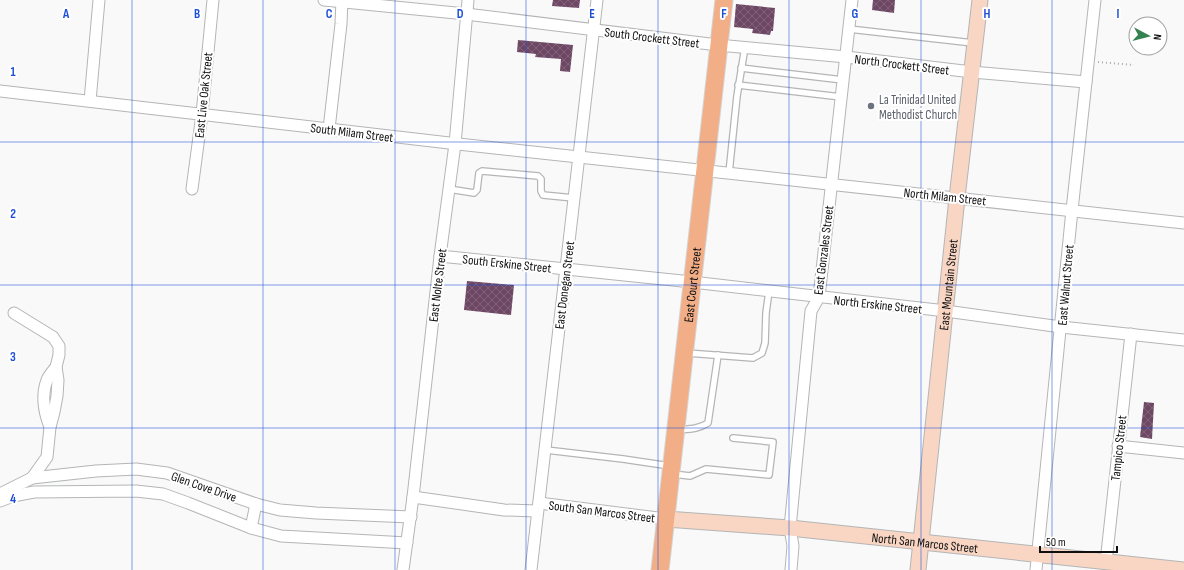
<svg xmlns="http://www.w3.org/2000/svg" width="1184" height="570" font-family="'Sofia Sans Condensed',sans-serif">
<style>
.building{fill:url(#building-cross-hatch)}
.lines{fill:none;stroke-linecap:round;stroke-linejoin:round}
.lane-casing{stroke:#b4b5b6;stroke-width:8}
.street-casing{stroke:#b4b5b6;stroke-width:13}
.secondary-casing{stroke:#b4b5b6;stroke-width:17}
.primary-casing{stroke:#d4d4d4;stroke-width:19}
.path{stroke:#ababac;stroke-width:2;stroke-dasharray:1 3;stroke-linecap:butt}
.lane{stroke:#fff;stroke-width:5.5}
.street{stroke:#fff;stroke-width:11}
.secondary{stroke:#f8d6c3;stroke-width:15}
.primary{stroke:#f2ae87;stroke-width:17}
.grid{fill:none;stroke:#1d4ed8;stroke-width:1;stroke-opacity:0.55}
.worship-dot{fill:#6b7280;stroke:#fff;stroke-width:1.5}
.labels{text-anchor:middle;stroke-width:4;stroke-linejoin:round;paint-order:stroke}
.street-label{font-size:13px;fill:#0f0f10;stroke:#fff}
.worship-label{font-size:13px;fill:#5b616d;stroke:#fff;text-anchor:start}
.grid-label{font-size:13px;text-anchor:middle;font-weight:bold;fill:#1d4ed8;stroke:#fff;stroke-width:4;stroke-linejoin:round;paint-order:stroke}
</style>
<defs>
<pattern id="building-cross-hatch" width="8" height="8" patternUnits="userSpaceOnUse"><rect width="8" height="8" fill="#6d4764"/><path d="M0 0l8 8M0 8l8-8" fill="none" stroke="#806379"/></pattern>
</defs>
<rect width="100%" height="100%" fill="#f9f9fa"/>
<!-- building -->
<g class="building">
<path d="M 553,0 L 580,0 L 579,8 L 552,6 Z"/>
<path d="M 873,0 L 895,0 L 894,13 L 872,10 Z"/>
<path d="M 736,4 L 775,8 L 773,31 L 771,31 L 770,35 L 752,33 L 753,29 L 734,27 Z"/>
<path d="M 518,40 L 573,45 L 570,72 L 560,71 L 561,59 L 535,57 L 536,54 L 517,52 Z"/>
<path d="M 467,281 L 514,285 L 511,315 L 464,310 Z"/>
<path d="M 1144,402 L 1154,403 L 1152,439 L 1140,437 Z"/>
</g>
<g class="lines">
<defs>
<g id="lane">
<path d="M 849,29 L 973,43"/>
<path d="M 741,68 L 843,80"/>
<path d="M 738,85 L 841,97"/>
<path d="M 729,173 L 737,96 L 745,47"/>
<path d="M 449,189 L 474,193 L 477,190 L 479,173 L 482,171 L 538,176 L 541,179 L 541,191 L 543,195 L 574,198"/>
<path d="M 687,353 L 753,358 L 762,353 L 765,343 L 766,313 L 769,291"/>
<path d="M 678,430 C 689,429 699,429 708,423 L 718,355"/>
<path d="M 546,450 L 623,459 L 670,466"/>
<path d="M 673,474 L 690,476 L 706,469 L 769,475 L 773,442 L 733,438"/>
</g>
<g id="street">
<path d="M 324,0 L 466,14 L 718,45 L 846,57 L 972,72 L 1086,82"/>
<path d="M 0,91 C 153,108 305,127 458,144 C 700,171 942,195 1184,223"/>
<path d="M 90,101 L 99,0"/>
<path d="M 329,129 L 341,24 L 342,0"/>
<path d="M 192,189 L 202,114 L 213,0"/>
<path d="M 440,256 L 692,282 L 946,311 L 1061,327 L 1184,340"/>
<path d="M 14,313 L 53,337 L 59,346 L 59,355 L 56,367 L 58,380 L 57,396 L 54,412 L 50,427 L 47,457 L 32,478"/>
<path d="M 50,427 C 44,412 41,396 47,380 C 49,375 53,371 56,367"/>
<path d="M 1118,446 L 1184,453"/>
<path d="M 0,494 L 32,478 L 96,471 L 136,469 L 167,473 L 256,504 L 280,510 L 316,513 L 411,517"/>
<path d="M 413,497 L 504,510 L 537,511"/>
<path d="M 0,501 L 13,496 L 34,492 L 136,491 L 163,494 L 188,503 L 251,528 L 281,536 L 407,543"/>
<path d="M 539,503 L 666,519"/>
<path d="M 251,528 L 256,504"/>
<path d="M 1106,562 L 1131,334"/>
<path d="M 403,570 L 413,497 L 440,256 L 455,144 L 468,0"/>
<path d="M 531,570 L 597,0"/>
<path d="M 791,570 L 793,546 L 790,528 L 811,311 L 819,297 L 852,0"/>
<path d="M 1036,570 L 1072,210 L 1095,0"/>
</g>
<g id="secondary">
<path id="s1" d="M 666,519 L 790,528 L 1184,570"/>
<path id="s2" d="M 918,570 L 957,198 L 980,0"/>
</g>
<g id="primary">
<path id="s3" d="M 660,570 L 724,0"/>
</g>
</defs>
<!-- lane casing -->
<use href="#lane" class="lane-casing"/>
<!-- street casing -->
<use href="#street" class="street-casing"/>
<!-- secondary casing -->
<use href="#secondary" class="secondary-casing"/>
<!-- primary casing -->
<use href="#primary" class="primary-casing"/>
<!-- path -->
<path class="path" d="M 1098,62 L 1134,65"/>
<!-- lane -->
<use href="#lane" class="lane"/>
<!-- street -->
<use href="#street" class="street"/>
<!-- secondary -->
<use href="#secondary" class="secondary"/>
<!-- primary -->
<use href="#primary" class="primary"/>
</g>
<!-- grid -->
<path class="grid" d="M 132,0 L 132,570M 263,0 L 263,570M 395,0 L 395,570M 526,0 L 526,570M 658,0 L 658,570M 789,0 L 789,570M 921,0 L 921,570M 1052,0 L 1052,570M 0,142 L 1184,142M 0,285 L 1184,285M 0,428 L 1184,428"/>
<!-- markers -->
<circle class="worship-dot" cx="871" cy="106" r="4"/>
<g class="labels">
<!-- street labels -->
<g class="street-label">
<text transform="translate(652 37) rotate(7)" y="5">South Crockett Street</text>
<text transform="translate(902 64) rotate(7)" y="5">North Crockett Street</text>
<text transform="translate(203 95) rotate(-84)" y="5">East Live Oak Street</text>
<text transform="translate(352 132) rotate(7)" y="5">South Milam Street</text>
<text transform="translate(945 196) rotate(6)" y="5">North Milam Street</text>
<text transform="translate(823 250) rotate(-83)" y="5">East Gonzales Street</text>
<text transform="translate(507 263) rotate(6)" y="5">South Erskine Street</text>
<text transform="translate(437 285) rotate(-83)" y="5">East Nolte Street</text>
<text transform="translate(564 285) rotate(-83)" y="5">East Donegan Street</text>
<text dy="5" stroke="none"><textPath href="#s3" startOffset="287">East Court Street</textPath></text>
<text dy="5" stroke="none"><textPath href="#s2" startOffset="287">East Mountain Street</textPath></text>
<text transform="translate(1065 285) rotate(-85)" y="5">East Walnut Street</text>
<text transform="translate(878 304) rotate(6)" y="5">North Erskine Street</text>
<text transform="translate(1118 448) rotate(-84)" y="5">Tampico Street</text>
<text transform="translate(204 486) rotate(19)" y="5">Glen Cove Drive</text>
<text transform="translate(602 511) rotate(7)" y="5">South San Marcos Street</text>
<text dy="5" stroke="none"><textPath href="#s1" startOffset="260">North San Marcos Street</textPath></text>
</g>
<!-- worship labels -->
<g class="worship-label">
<text x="879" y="104">La Trinidad United<tspan x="879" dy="15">Methodist Church</tspan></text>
</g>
</g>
<g class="grid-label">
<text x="66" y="18">A</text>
<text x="197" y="18">B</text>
<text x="329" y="18">C</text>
<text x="460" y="18">D</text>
<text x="592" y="18">E</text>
<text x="724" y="18">F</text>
<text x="855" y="18">G</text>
<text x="987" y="18">H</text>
<text x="1118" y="18">I</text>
<text x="13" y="76">1</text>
<text x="13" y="218">2</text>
<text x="13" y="361">3</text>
<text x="13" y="503">4</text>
</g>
<!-- north arrow -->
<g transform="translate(1148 36) rotate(97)"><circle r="19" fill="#ffffff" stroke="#9f9f9f"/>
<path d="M0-3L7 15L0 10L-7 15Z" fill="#358251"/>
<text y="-6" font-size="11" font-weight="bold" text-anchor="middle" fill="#0f0f10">N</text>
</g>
<!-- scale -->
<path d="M1040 546v6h77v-6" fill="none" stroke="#0f0f10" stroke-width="2"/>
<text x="1046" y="546" font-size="12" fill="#0f0f10" stroke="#ffffff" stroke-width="3" paint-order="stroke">50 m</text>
</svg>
